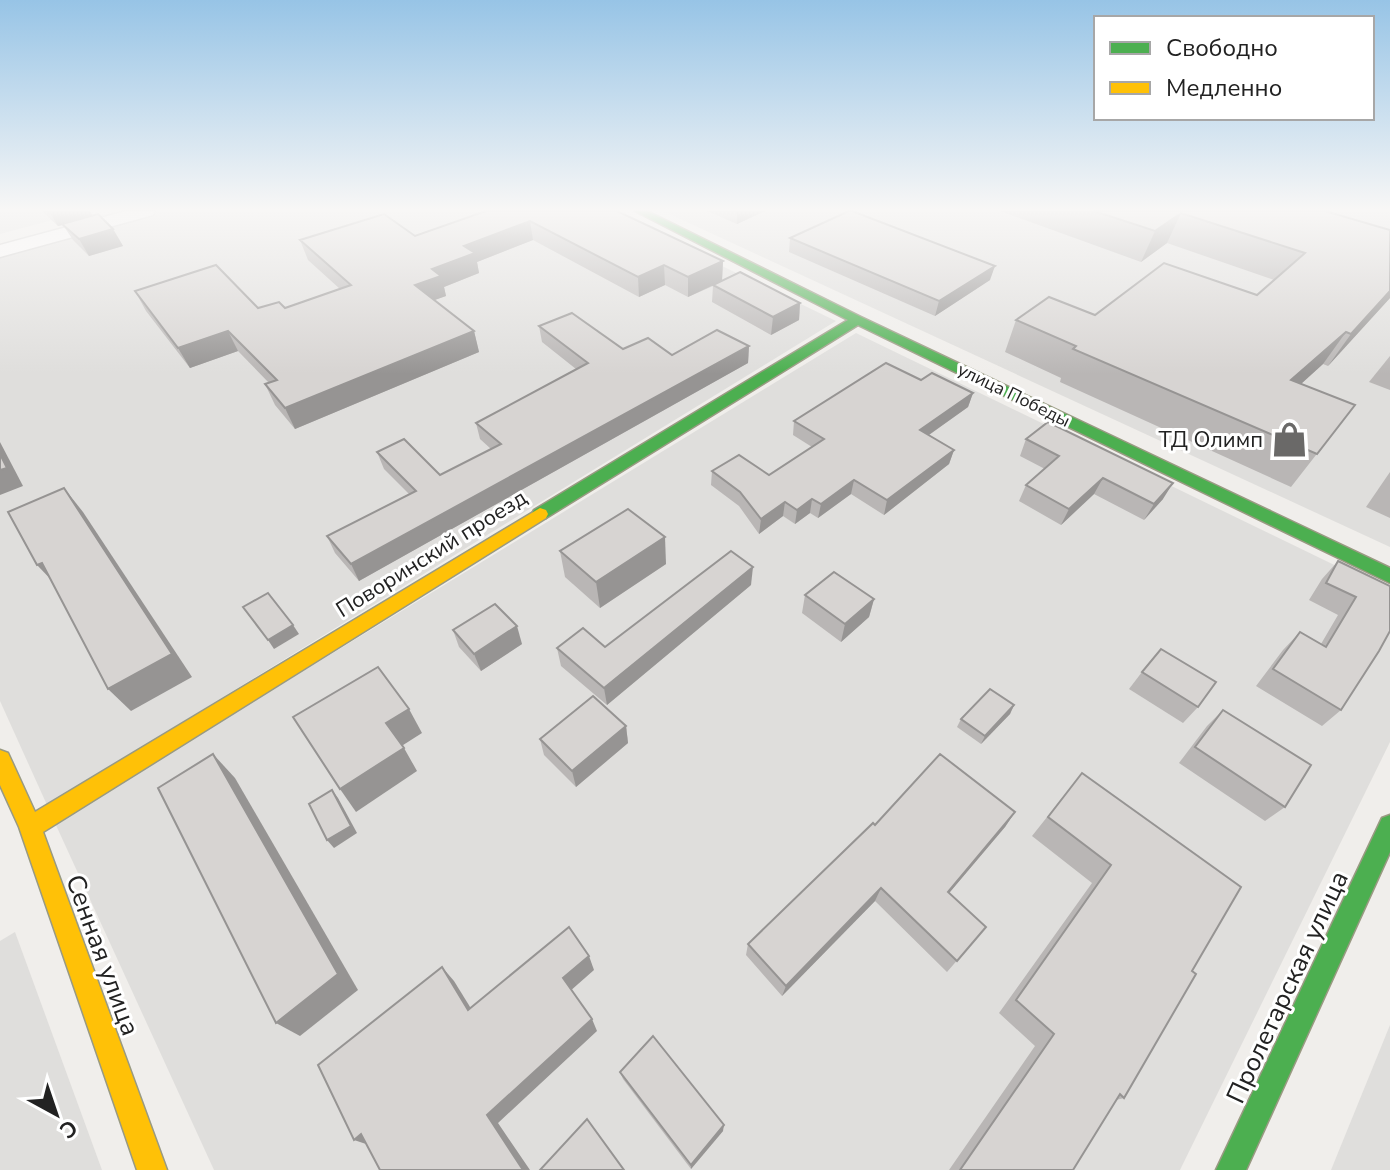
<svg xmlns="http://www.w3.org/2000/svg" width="1390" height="1170" font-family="'Nunito Sans',sans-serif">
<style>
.residential{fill:#dfdedc}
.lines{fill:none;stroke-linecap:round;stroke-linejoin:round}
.street-casing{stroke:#c9c8c7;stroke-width:3}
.fast-casing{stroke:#999a82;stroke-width:3}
.slow-casing{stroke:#999a82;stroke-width:3}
.street{fill:#fdfcfc;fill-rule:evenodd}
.fast{fill:#4caf50;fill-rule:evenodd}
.slow{fill:#ffc107;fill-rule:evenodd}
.wall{fill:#b9b6b5}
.shaded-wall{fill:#969493}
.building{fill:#d7d4d2;stroke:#969493;stroke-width:2}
.labels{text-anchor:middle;stroke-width:6;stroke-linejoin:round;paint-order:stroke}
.far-street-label{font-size:18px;fill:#222;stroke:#fff}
.poi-label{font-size:22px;fill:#222;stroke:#fff;text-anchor:end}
.street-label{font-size:22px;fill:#222;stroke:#fff}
.near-street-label{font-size:26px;fill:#222;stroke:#fff}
</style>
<rect width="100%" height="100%" fill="#f0eeeb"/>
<!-- residential -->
<g class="residential">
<path d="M 0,211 L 86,211 L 0,234 Z"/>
<path d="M 165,211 L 608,211 L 836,321 L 47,805 L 0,701 L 0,256 Z"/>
<path d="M 663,211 L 1390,211 L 1390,547 Z"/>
<path d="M 856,333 L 1390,592 L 1390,742 L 1180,1170 L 214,1170 L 55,823 Z"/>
<path d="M 15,932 L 102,1170 L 0,1170 L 0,941 Z"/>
<path d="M 1390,1025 L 1390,1170 L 1331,1170 Z"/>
</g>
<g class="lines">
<defs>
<path id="street" d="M 126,211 L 155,211 L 153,215 L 0,257 L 0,245 Z"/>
<g id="fast">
<path d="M 635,211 L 647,211 L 861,317 L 1390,568 L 1390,583 L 858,325 L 546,518 L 534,518 L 532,514 L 534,510 L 848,320 Z"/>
<path d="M 1390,815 L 1390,852 L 1246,1170 L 1216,1170 L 1382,818 Z"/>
</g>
<path id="slow" d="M 540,508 L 546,510 L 548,514 L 546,518 L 43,832 L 167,1170 L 137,1170 L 19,827 L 0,785 L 0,750 L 8,753 L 35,812 Z"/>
</defs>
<!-- street casing -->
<use href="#street" class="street-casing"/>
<!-- fast casing -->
<use href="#fast" class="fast-casing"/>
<!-- slow casing -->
<use href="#slow" class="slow-casing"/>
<!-- street -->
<use href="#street" class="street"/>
<!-- fast -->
<use href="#fast" class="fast"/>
<!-- slow -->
<use href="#slow" class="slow"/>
</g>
<!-- wall -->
<g class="wall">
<path d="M 42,211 L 90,211 L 93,216 L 113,229 L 123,246 L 89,256 L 73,240 L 63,225 L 58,226 Z"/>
<path d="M 480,211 L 617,211 L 723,261 L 722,280 L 800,303 L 799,320 L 771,335 L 712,302 L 713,286 L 688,297 L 665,285 L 639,297 L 533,240 L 477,262 L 479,273 L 444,287 L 446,296 L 434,300 L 474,331 L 479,352 L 295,429 L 275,405 L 265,384 L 269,383 L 238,351 L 190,368 L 146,311 L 135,291 L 258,308 L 285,308 L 340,289 L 308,260 L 300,240 L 415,236 L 482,212 Z"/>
<path d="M 707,211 L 765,211 L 737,224 Z"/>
<path d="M 1000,211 L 1288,211 L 1390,298 L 1328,366 L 1323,364 L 1301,384 L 1355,405 L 1291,487 L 1060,382 L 1061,378 L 1005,352 L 1016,320 L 1095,315 L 1257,295 L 1274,280 L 1167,243 L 1141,262 Z"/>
<path d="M 790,238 L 990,280 L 935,316 L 789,252 Z"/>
<path d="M 539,326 L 623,349 L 672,355 L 749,346 L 748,363 L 359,581 L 335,553 L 327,536 L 409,494 L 384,469 L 377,452 L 440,475 L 491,449 L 480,439 L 476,423 L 576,369 L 542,342 Z"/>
<path d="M 1390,356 L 1390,390 L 1369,382 Z"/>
<path d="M 921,380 L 973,393 L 968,407 L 929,435 L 954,450 L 949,464 L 884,515 L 851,494 L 818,518 L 810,513 L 795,524 L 783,516 L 759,534 L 739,506 L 711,485 L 712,471 L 769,475 L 812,447 L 793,435 L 794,421 Z"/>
<path d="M 1026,439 L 1163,499 L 1144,520 L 1094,494 L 1061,525 L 1019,501 L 1026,485 L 1045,469 L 1020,456 Z"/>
<path d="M 1390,472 L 1390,518 L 1366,507 Z"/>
<path d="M 560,551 L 666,564 L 600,608 L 565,577 Z"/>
<path d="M 1338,561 L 1390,586 L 1341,710 L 1322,726 L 1256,686 L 1283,650 L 1300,632 L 1321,644 L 1338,615 L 1309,600 L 1322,579 Z"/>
<path d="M 751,585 L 607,705 L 561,666 L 557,648 L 605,647 Z"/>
<path d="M 805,595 L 874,599 L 869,617 L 841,642 L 802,613 Z"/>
<path d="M 453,630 L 522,644 L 481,671 L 459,647 Z"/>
<path d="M 1142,672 L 1198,707 L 1183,723 L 1129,689 Z"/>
<path d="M 1014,705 L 1010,714 L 981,744 L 957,727 L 961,719 Z"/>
<path d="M 1223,710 L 1285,807 L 1265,821 L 1179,763 L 1207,726 Z"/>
<path d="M 626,726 L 628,743 L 576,787 L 544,755 L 540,739 Z"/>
<path d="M 1082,773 L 1192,971 L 1124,1098 L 1116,1100 L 1073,1170 L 949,1170 L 1035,1046 L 999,1013 L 1092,883 L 1032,836 Z"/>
<path d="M 1015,812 L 1005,827 L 949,893 L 986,927 L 947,972 L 875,901 L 782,996 L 746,955 L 748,944 L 875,825 Z"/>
<path d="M 620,1072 L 723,1131 L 691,1169 L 623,1079 Z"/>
</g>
<!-- shaded-wall -->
<g class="shaded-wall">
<path d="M 49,211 L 90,211 L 93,217 L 58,226 Z"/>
<path d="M 737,211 L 765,211 L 737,224 Z"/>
<path d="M 1181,213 L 1167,243 L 1141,262 L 1155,231 Z"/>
<path d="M 530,221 L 533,240 L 477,262 L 479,273 L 444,287 L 446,296 L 421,305 L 415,285 L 432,269 L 464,246 Z"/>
<path d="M 113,229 L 123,246 L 89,256 L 79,239 Z"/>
<path d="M 723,261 L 722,281 L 688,297 L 688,277 Z"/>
<path d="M 664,265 L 665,285 L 639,297 L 638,277 Z"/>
<path d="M 995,266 L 990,280 L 935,316 L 939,301 Z"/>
<path d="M 1390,291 L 1390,298 L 1328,366 L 1351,334 Z"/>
<path d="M 800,303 L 799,320 L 771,335 L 773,317 Z"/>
<path d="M 228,331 L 238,351 L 190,368 L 178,348 Z"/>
<path d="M 474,331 L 479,352 L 295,429 L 285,408 Z"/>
<path d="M 1346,332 L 1323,364 L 1269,413 L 1291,380 Z"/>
<path d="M 749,346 L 748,363 L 359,581 L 351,564 Z"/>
<path d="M 973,393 L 968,407 L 916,444 L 920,430 Z"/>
<path d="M 0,442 L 23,486 L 0,495 Z"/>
<path d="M 954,450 L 949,464 L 884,515 L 887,500 Z"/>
<path d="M 1103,478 L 1094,494 L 1061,525 L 1069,509 Z"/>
<path d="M 854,480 L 851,494 L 818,518 L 821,504 Z"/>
<path d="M 1173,483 L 1163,499 L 1144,520 L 1154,504 Z"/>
<path d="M 64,488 L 83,512 L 192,677 L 131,711 L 108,689 Z"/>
<path d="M 812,499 L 810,513 L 795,524 L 797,510 Z"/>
<path d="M 785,502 L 783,516 L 759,534 L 761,519 Z"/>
<path d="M 665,537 L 666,564 L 600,608 L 596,582 Z"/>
<path d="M 42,563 L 60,589 L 37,565 Z"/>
<path d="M 753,567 L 751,585 L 607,705 L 604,688 Z"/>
<path d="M 874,599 L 869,617 L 841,642 L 845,624 Z"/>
<path d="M 293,625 L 299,634 L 274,649 L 268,640 Z"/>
<path d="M 517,626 L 522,644 L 481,671 L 474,654 Z"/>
<path d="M 1014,705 L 1010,714 L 981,744 L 985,736 Z"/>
<path d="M 409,709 L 422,733 L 400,747 L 386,723 Z"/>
<path d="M 626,726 L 628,743 L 576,787 L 572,771 Z"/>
<path d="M 404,748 L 417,771 L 356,812 L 340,789 Z"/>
<path d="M 213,754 L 235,778 L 358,990 L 300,1036 L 276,1023 Z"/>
<path d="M 332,790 L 338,798 L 357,833 L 334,848 L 327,840 Z"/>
<path d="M 1015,812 L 1005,827 L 939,905 L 948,892 Z"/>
<path d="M 881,888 L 875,901 L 782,996 L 786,986 Z"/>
<path d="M 589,956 L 594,970 L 569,992 L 563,978 Z"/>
<path d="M 442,967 L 454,981 L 480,1023 L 468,1010 Z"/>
<path d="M 592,1019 L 597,1031 L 498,1123 L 530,1170 L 523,1170 L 487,1115 Z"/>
<path d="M 724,1125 L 723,1131 L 691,1169 L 691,1165 Z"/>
<path d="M 361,1134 L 372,1146 L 354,1140 Z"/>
</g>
<!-- building -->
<g class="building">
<path d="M 486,211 L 617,211 L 723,261 L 688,277 L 664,265 L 638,277 L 530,221 L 464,246 L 475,253 L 432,269 L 441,276 L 415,285 L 474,331 L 285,408 L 265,384 L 277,380 L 228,331 L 178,348 L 135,291 L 216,265 L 258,308 L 279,302 L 285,308 L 351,285 L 300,240 L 384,214 L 415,236 Z"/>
<path d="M 849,211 L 852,211 L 995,266 L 939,301 L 790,238 Z"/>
<path d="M 1094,211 L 1325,211 L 1390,230 L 1390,291 L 1351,334 L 1346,332 L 1291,380 L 1355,405 L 1317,454 L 1073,349 L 1076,346 L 1016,320 L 1049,297 L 1095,315 L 1164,263 L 1257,295 L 1305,253 L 1181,213 L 1155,231 Z"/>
<path d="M 98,214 L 113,229 L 79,239 L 62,224 Z"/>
<path d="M 740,272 L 800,303 L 773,317 L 713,285 Z"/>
<path d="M 572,313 L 623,349 L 648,338 L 672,355 L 717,330 L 749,346 L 351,564 L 327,536 L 416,491 L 377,452 L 404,439 L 440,475 L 501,444 L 476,423 L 588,363 L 539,326 Z"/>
<path d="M 886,363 L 921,380 L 932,373 L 973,393 L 920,430 L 954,450 L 887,500 L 854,480 L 821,504 L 812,499 L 797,510 L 785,502 L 761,519 L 740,492 L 712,471 L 739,455 L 769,475 L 824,439 L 794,421 Z"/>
<path d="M 1048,422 L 1173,483 L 1154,504 L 1103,478 L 1069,509 L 1026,485 L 1059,456 L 1026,439 Z"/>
<path d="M 0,454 L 7,468 L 0,470 Z"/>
<path d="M 64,488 L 172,654 L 108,689 L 42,563 L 37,565 L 8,512 Z"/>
<path d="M 628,509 L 665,537 L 596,582 L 560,551 Z"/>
<path d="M 731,551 L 753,567 L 604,688 L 557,648 L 583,628 L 605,647 Z"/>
<path d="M 1338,561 L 1390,586 L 1390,631 L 1379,651 L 1341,710 L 1273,669 L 1300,632 L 1326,647 L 1356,597 L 1326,583 Z"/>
<path d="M 834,572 L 874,599 L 845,624 L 805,595 Z"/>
<path d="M 268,593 L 293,625 L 268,640 L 243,607 Z"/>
<path d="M 495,604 L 517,626 L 474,654 L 453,630 Z"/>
<path d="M 1161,649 L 1216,682 L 1198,707 L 1142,672 Z"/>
<path d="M 378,667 L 409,709 L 386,723 L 404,748 L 340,789 L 293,717 Z"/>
<path d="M 990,689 L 1014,705 L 985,736 L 961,719 Z"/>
<path d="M 593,696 L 626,726 L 572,771 L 540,739 Z"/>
<path d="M 1223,710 L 1311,765 L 1285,807 L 1195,747 Z"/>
<path d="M 213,754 L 338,974 L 276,1023 L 158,788 Z"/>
<path d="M 940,754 L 1015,812 L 948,892 L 986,927 L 957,961 L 881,888 L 786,986 L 748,944 L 873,823 L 875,825 Z"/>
<path d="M 1082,773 L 1241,887 L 1192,971 L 1196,974 L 1124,1098 L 1120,1094 L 1073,1170 L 960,1170 L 1054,1034 L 1016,1000 L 1111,865 L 1048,817 Z"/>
<path d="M 332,790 L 351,826 L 327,840 L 309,804 Z"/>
<path d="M 569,927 L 589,956 L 563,978 L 592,1019 L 487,1115 L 523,1170 L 380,1170 L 361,1134 L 354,1140 L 318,1065 L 442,967 L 468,1010 Z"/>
<path d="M 653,1036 L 724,1125 L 691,1165 L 620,1072 Z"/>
<path d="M 587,1119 L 624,1170 L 540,1170 Z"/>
</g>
<!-- sky -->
<linearGradient id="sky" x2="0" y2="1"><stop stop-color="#97c4e6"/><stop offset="0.56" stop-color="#f8f7f6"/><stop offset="1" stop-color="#f8f7f6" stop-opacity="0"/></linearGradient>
<rect width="1390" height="374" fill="url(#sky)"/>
<!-- icons -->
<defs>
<symbol id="shop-bare" viewBox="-9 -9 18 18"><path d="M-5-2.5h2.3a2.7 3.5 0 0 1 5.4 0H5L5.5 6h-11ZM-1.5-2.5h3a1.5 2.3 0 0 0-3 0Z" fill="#6a6968" stroke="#fff" stroke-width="2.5" paint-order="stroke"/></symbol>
</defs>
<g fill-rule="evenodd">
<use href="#shop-bare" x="1264" y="414" width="51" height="51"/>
</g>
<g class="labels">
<!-- far-street labels -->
<g class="far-street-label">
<text transform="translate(1014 395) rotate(26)" y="6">улица Победы</text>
</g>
<!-- poi labels -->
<g class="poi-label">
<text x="1263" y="447">ТД Олимп</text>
</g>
<!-- street labels -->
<g class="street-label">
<text transform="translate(431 553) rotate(-32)" y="8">Поворинский проезд</text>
</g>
<!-- near-street labels -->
<g class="near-street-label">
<text transform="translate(103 955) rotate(70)" y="9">Сенная улица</text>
<text transform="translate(1287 987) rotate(-65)" y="9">Пролетарская улица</text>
</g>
</g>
<!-- legend -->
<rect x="1094" y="16" width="280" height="104" fill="#ffffff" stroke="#a7a7a7" stroke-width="2"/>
<rect x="1110" y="42" width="40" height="12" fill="#4caf50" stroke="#a7a7a7" stroke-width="2"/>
<text x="1166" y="56" font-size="24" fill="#222222">Свободно</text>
<rect x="1110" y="82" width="40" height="12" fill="#ffc107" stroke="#a7a7a7" stroke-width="2"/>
<text x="1166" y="96" font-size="24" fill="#222222">Медленно</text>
<!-- north arrow -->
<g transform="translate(56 1114) rotate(140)" stroke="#ffffff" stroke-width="6" paint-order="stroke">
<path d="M0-6L14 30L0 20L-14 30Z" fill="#222222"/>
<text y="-12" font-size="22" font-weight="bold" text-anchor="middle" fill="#222222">С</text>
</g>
</svg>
